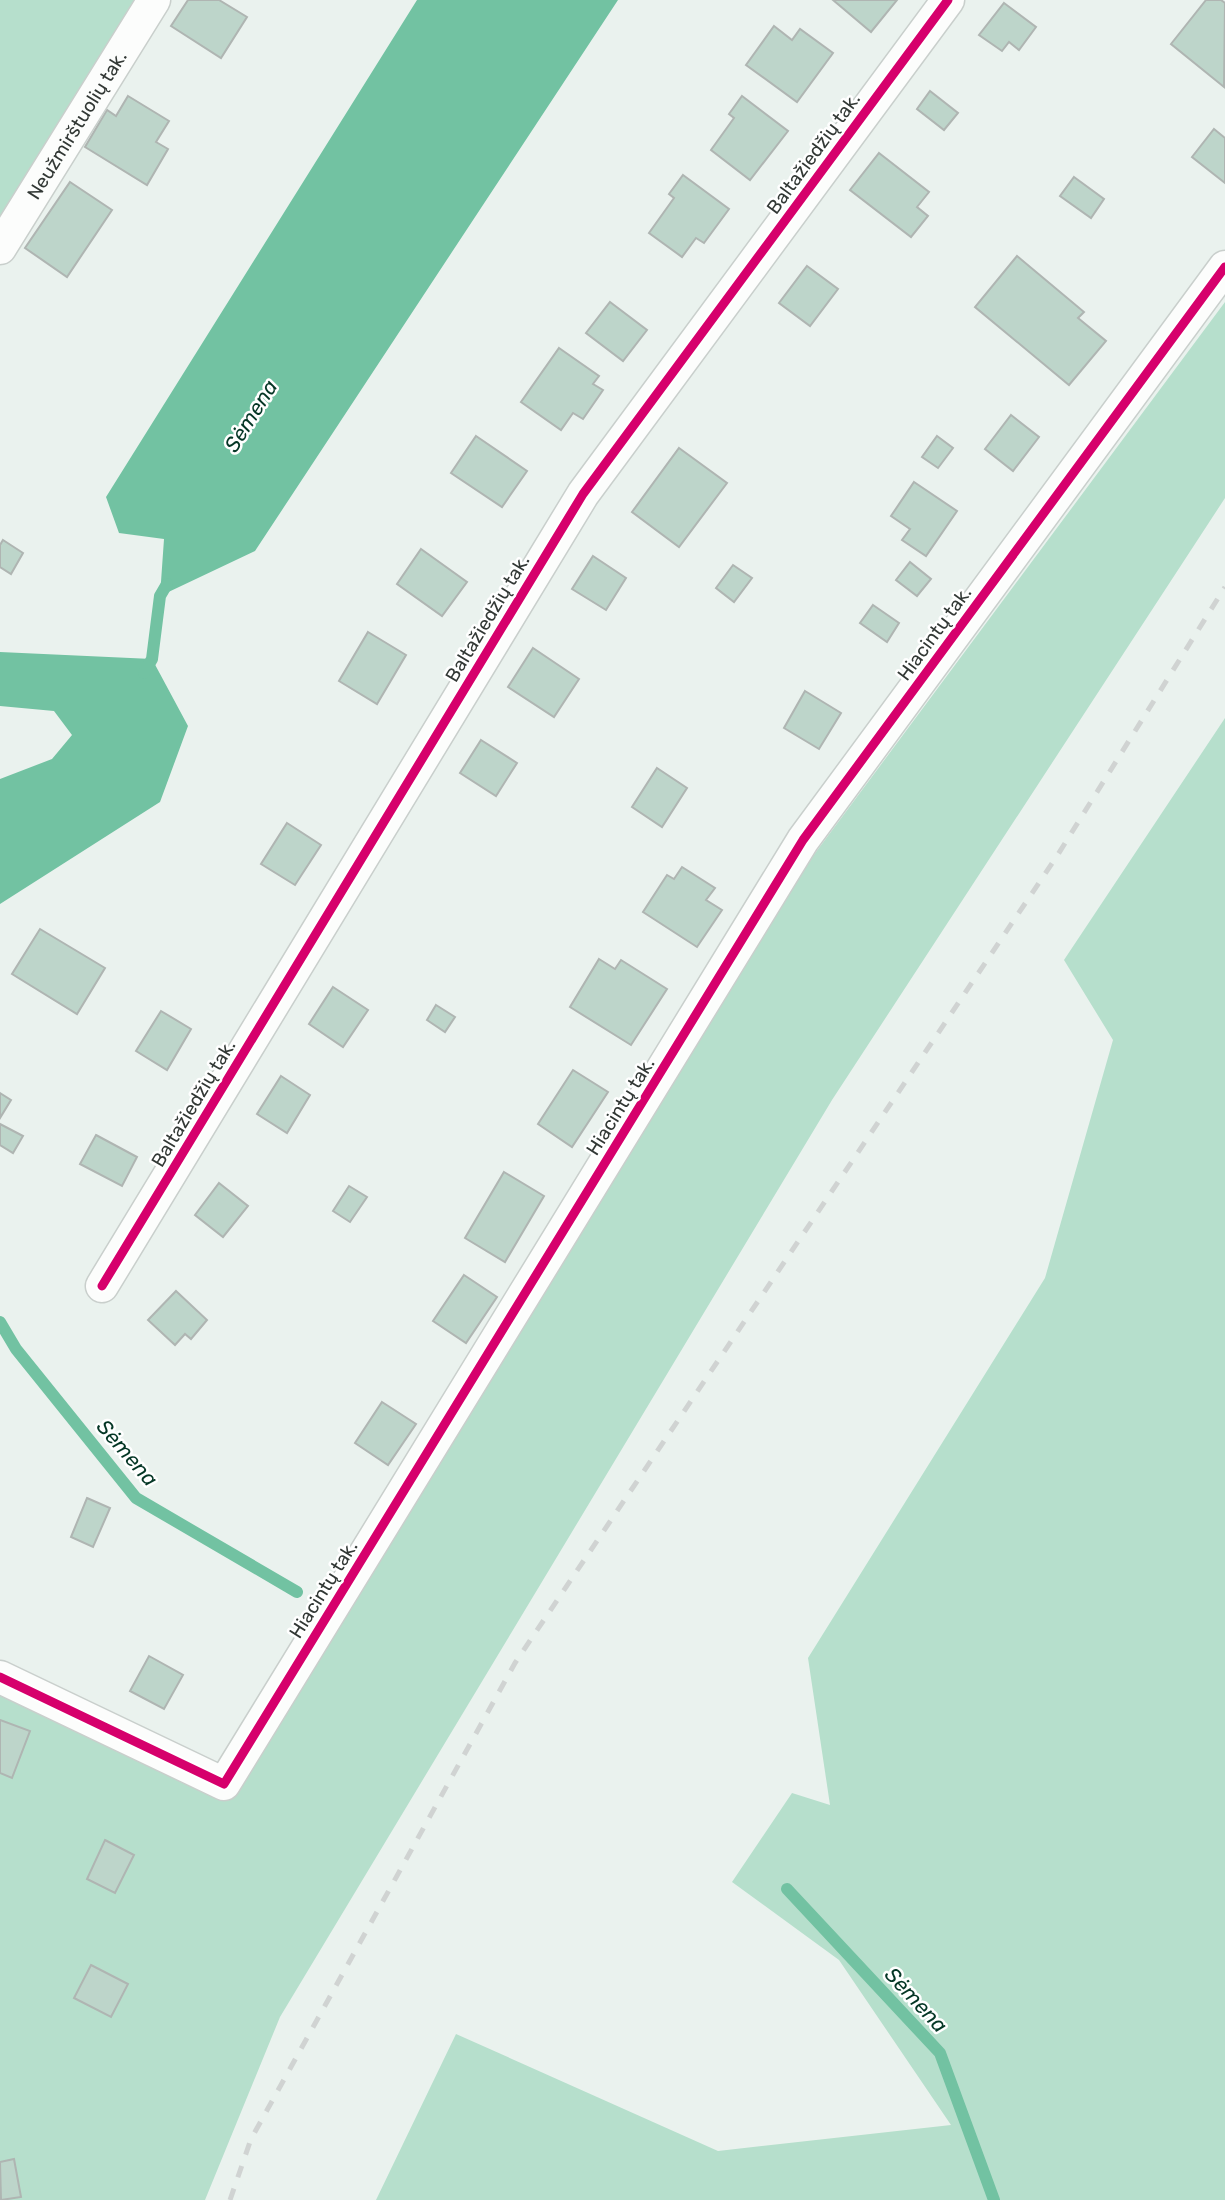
<svg xmlns="http://www.w3.org/2000/svg" width="1225" height="2200" font-family="Rubik,sans-serif">
<style>
.green{fill:#b6dfcc}
.water{fill:#72c2a2}
.lines{fill:none;stroke-linecap:round;stroke-linejoin:round}
.stream{stroke:#72c2a2;stroke-width:12}
.building{fill:#bdd5ca;stroke:#afb5b2;stroke-width:2}
.minor-casing{stroke:#c9cfcc;stroke-width:35}
.minor{stroke:#fcfdfc;stroke-width:32}
.rail{stroke:#d0d3d2;stroke-width:5;stroke-dasharray:12 12;stroke-linecap:butt}
.cycleway-casing{stroke:#fff;stroke-width:13}
.cycleway{stroke:#d6006c;stroke-width:9}
.labels{text-anchor:middle;stroke-width:5;stroke-linejoin:round;paint-order:stroke}
.street-label{font-size:19px;fill:#323835;stroke:#fff}
.water-label{font-size:21px;font-style:italic;fill:#043625;stroke:#fff}
</style>
<rect width="100%" height="100%" fill="#eaf2ee"/>
<!-- green -->
<g class="green">
<path d="M 0,0 L 142,0 L 0,217 Z"/>
<path d="M 1225,302 L 1225,498 L 832,1100 L 280,2017 L 205,2200 L 0,2200 L 0,1688 L 224,1801 L 813,856 Z"/>
<path d="M 1225,718 L 1225,2200 L 376,2200 L 456,2034 L 718,2151 L 951,2125 L 839,1960 L 732,1882 L 792,1793 L 830,1805 L 808,1658 L 1045,1278 L 1113,1040 L 1064,960 Z"/>
</g>
<!-- water -->
<g class="water">
<path d="M 417,0 L 618,0 L 255,551 L 160,596 L 164,539 L 119,533 L 106,497 Z"/>
<path d="M 0,652 L 152,659 L 188,726 L 160,802 L 0,904 L 0,779 L 52,759 L 72,735 L 54,711 L 0,706 Z"/>
</g>
<g class="lines">
<!-- stream -->
<g class="stream">
<path d="M 144,673 L 152,659 L 160,596 L 167,584"/>
<path d="M 0,1322 L 16,1349 L 136,1498 L 297,1592"/>
<path d="M 787,1889 L 940,2053 L 994,2200"/>
</g>
</g>
<!-- building -->
<g class="building">
<path d="M 188,0 L 219,0 L 247,17 L 221,58 L 171,26 Z"/>
<path d="M 833,0 L 897,0 L 871,32 Z"/>
<path d="M 1206,0 L 1221,0 L 1225,3 L 1224,87 L 1171,44 Z"/>
<path d="M 1004,3 L 1036,27 L 1019,50 L 1009,42 L 1002,51 L 979,35 Z"/>
<path d="M 774,26 L 792,40 L 800,29 L 833,53 L 797,102 L 746,65 Z"/>
<path d="M 930,91 L 958,113 L 944,130 L 917,109 Z"/>
<path d="M 128,96 L 169,121 L 156,142 L 168,149 L 147,185 L 85,147 L 107,110 L 116,116 Z"/>
<path d="M 742,96 L 788,131 L 750,180 L 711,150 L 734,118 L 729,114 Z"/>
<path d="M 1214,129 L 1225,138 L 1225,183 L 1192,157 Z"/>
<path d="M 879,153 L 929,192 L 917,207 L 928,216 L 911,237 L 850,190 Z"/>
<path d="M 683,175 L 729,209 L 704,243 L 696,238 L 682,257 L 649,233 L 674,198 L 669,194 Z"/>
<path d="M 1074,177 L 1104,199 L 1091,218 L 1060,196 Z"/>
<path d="M 70,182 L 112,210 L 67,277 L 25,248 Z"/>
<path d="M 1017,256 L 1084,312 L 1078,318 L 1106,341 L 1069,385 L 975,307 Z"/>
<path d="M 807,266 L 838,289 L 810,326 L 779,303 Z"/>
<path d="M 610,302 L 647,330 L 623,361 L 586,333 Z"/>
<path d="M 559,348 L 599,376 L 593,384 L 603,390 L 583,419 L 573,413 L 561,430 L 521,402 Z"/>
<path d="M 1011,415 L 1039,437 L 1013,471 L 985,449 Z"/>
<path d="M 476,436 L 527,471 L 502,507 L 451,473 Z"/>
<path d="M 937,436 L 953,448 L 938,468 L 922,457 Z"/>
<path d="M 679,448 L 727,483 L 679,547 L 632,512 Z"/>
<path d="M 914,482 L 957,511 L 926,556 L 902,540 L 910,529 L 891,516 Z"/>
<path d="M 3,540 L 23,553 L 11,574 L 0,567 L 0,545 Z"/>
<path d="M 421,549 L 467,582 L 442,616 L 397,584 Z"/>
<path d="M 593,556 L 626,578 L 606,610 L 572,589 Z"/>
<path d="M 910,562 L 931,579 L 917,596 L 896,580 Z"/>
<path d="M 733,565 L 752,578 L 734,602 L 716,588 Z"/>
<path d="M 873,605 L 899,623 L 887,642 L 860,623 Z"/>
<path d="M 368,632 L 406,655 L 377,704 L 339,681 Z"/>
<path d="M 533,648 L 579,679 L 554,717 L 508,687 Z"/>
<path d="M 805,691 L 841,713 L 819,749 L 784,728 Z"/>
<path d="M 481,740 L 517,763 L 496,796 L 460,773 Z"/>
<path d="M 657,768 L 687,788 L 662,827 L 632,807 Z"/>
<path d="M 287,823 L 321,845 L 295,885 L 261,864 Z"/>
<path d="M 682,867 L 715,888 L 706,900 L 722,910 L 697,947 L 643,912 L 667,875 L 674,879 Z"/>
<path d="M 40,929 L 105,968 L 77,1014 L 12,974 Z"/>
<path d="M 599,959 L 615,969 L 621,960 L 667,989 L 631,1045 L 570,1007 Z"/>
<path d="M 333,987 L 368,1010 L 343,1047 L 309,1024 Z"/>
<path d="M 436,1005 L 455,1017 L 445,1032 L 427,1020 Z"/>
<path d="M 161,1011 L 191,1029 L 167,1070 L 136,1051 Z"/>
<path d="M 573,1070 L 608,1092 L 572,1147 L 538,1124 Z"/>
<path d="M 281,1076 L 310,1095 L 287,1133 L 257,1114 Z"/>
<path d="M 0,1093 L 11,1100 L 0,1118 Z"/>
<path d="M 0,1124 L 23,1136 L 13,1153 L 0,1145 Z"/>
<path d="M 96,1135 L 137,1157 L 122,1186 L 80,1164 Z"/>
<path d="M 504,1172 L 544,1196 L 505,1262 L 465,1238 Z"/>
<path d="M 219,1183 L 248,1206 L 223,1237 L 195,1215 Z"/>
<path d="M 349,1186 L 367,1197 L 350,1222 L 333,1211 Z"/>
<path d="M 464,1275 L 497,1297 L 466,1343 L 433,1321 Z"/>
<path d="M 176,1291 L 207,1320 L 191,1339 L 185,1334 L 175,1345 L 148,1320 Z"/>
<path d="M 382,1402 L 416,1424 L 388,1465 L 355,1443 Z"/>
<path d="M 87,1498 L 110,1508 L 93,1547 L 71,1537 Z"/>
<path d="M 149,1656 L 183,1675 L 164,1709 L 130,1691 Z"/>
<path d="M 0,1720 L 30,1731 L 12,1778 L 0,1773 Z"/>
<path d="M 105,1840 L 134,1855 L 115,1893 L 87,1879 Z"/>
<path d="M 91,1965 L 128,1984 L 111,2017 L 74,1998 Z"/>
<path d="M 14,2159 L 21,2197 L 1,2200 L 0,2162 Z"/>
</g>
<g class="lines">
<defs>
<g id="minor">
<path id="s1" d="M 0,248 L 154,0"/>
<path d="M 102,1286 L 583,494 L 948,0"/>
<path d="M 0,1677 L 224,1784 L 803,840 L 1225,267"/>
</g>
</defs>
<!-- minor casing -->
<use href="#minor" class="minor-casing"/>
<!-- minor -->
<use href="#minor" class="minor"/>
<!-- rail -->
<path class="rail" d="M 230,2200 L 251,2139 L 515,1663 L 1057,856 L 1225,587"/>
<defs>
<g id="cycleway">
<path d="M 102,1286 L 583,494 L 948,0"/>
<path d="M 0,1677 L 224,1784 L 803,840 L 1225,267"/>
</g>
</defs>
<!-- cycleway casing -->
<use href="#cycleway" class="cycleway-casing"/>
<!-- cycleway -->
<use href="#cycleway" class="cycleway"/>
</g>
<g class="labels">
<!-- street labels -->
<g class="street-label">
<text dy="7" stroke="none"><textPath href="#s1" startOffset="145">Neužmirštuolių tak.</textPath></text>
<text transform="translate(813 153) rotate(-54)" y="7">Baltažiedžių tak.</text>
<text transform="translate(487 618) rotate(-59)" y="7">Baltažiedžių tak.</text>
<text transform="translate(934 633) rotate(-54)" y="7">Hiacintų tak.</text>
<text transform="translate(193 1103) rotate(-59)" y="7">Baltažiedžių tak.</text>
<text transform="translate(620 1106) rotate(-58)" y="7">Hiacintų tak.</text>
<text transform="translate(323 1589) rotate(-58)" y="7">Hiacintų tak.</text>
</g>
<!-- water labels -->
<g class="water-label">
<text transform="translate(251 416) rotate(-58)" y="7">Sėmena</text>
<text transform="translate(127 1453) rotate(49)" y="7">Sėmena</text>
<text transform="translate(916 2000) rotate(47)" y="7">Sėmena</text>
</g>
</g>
</svg>
